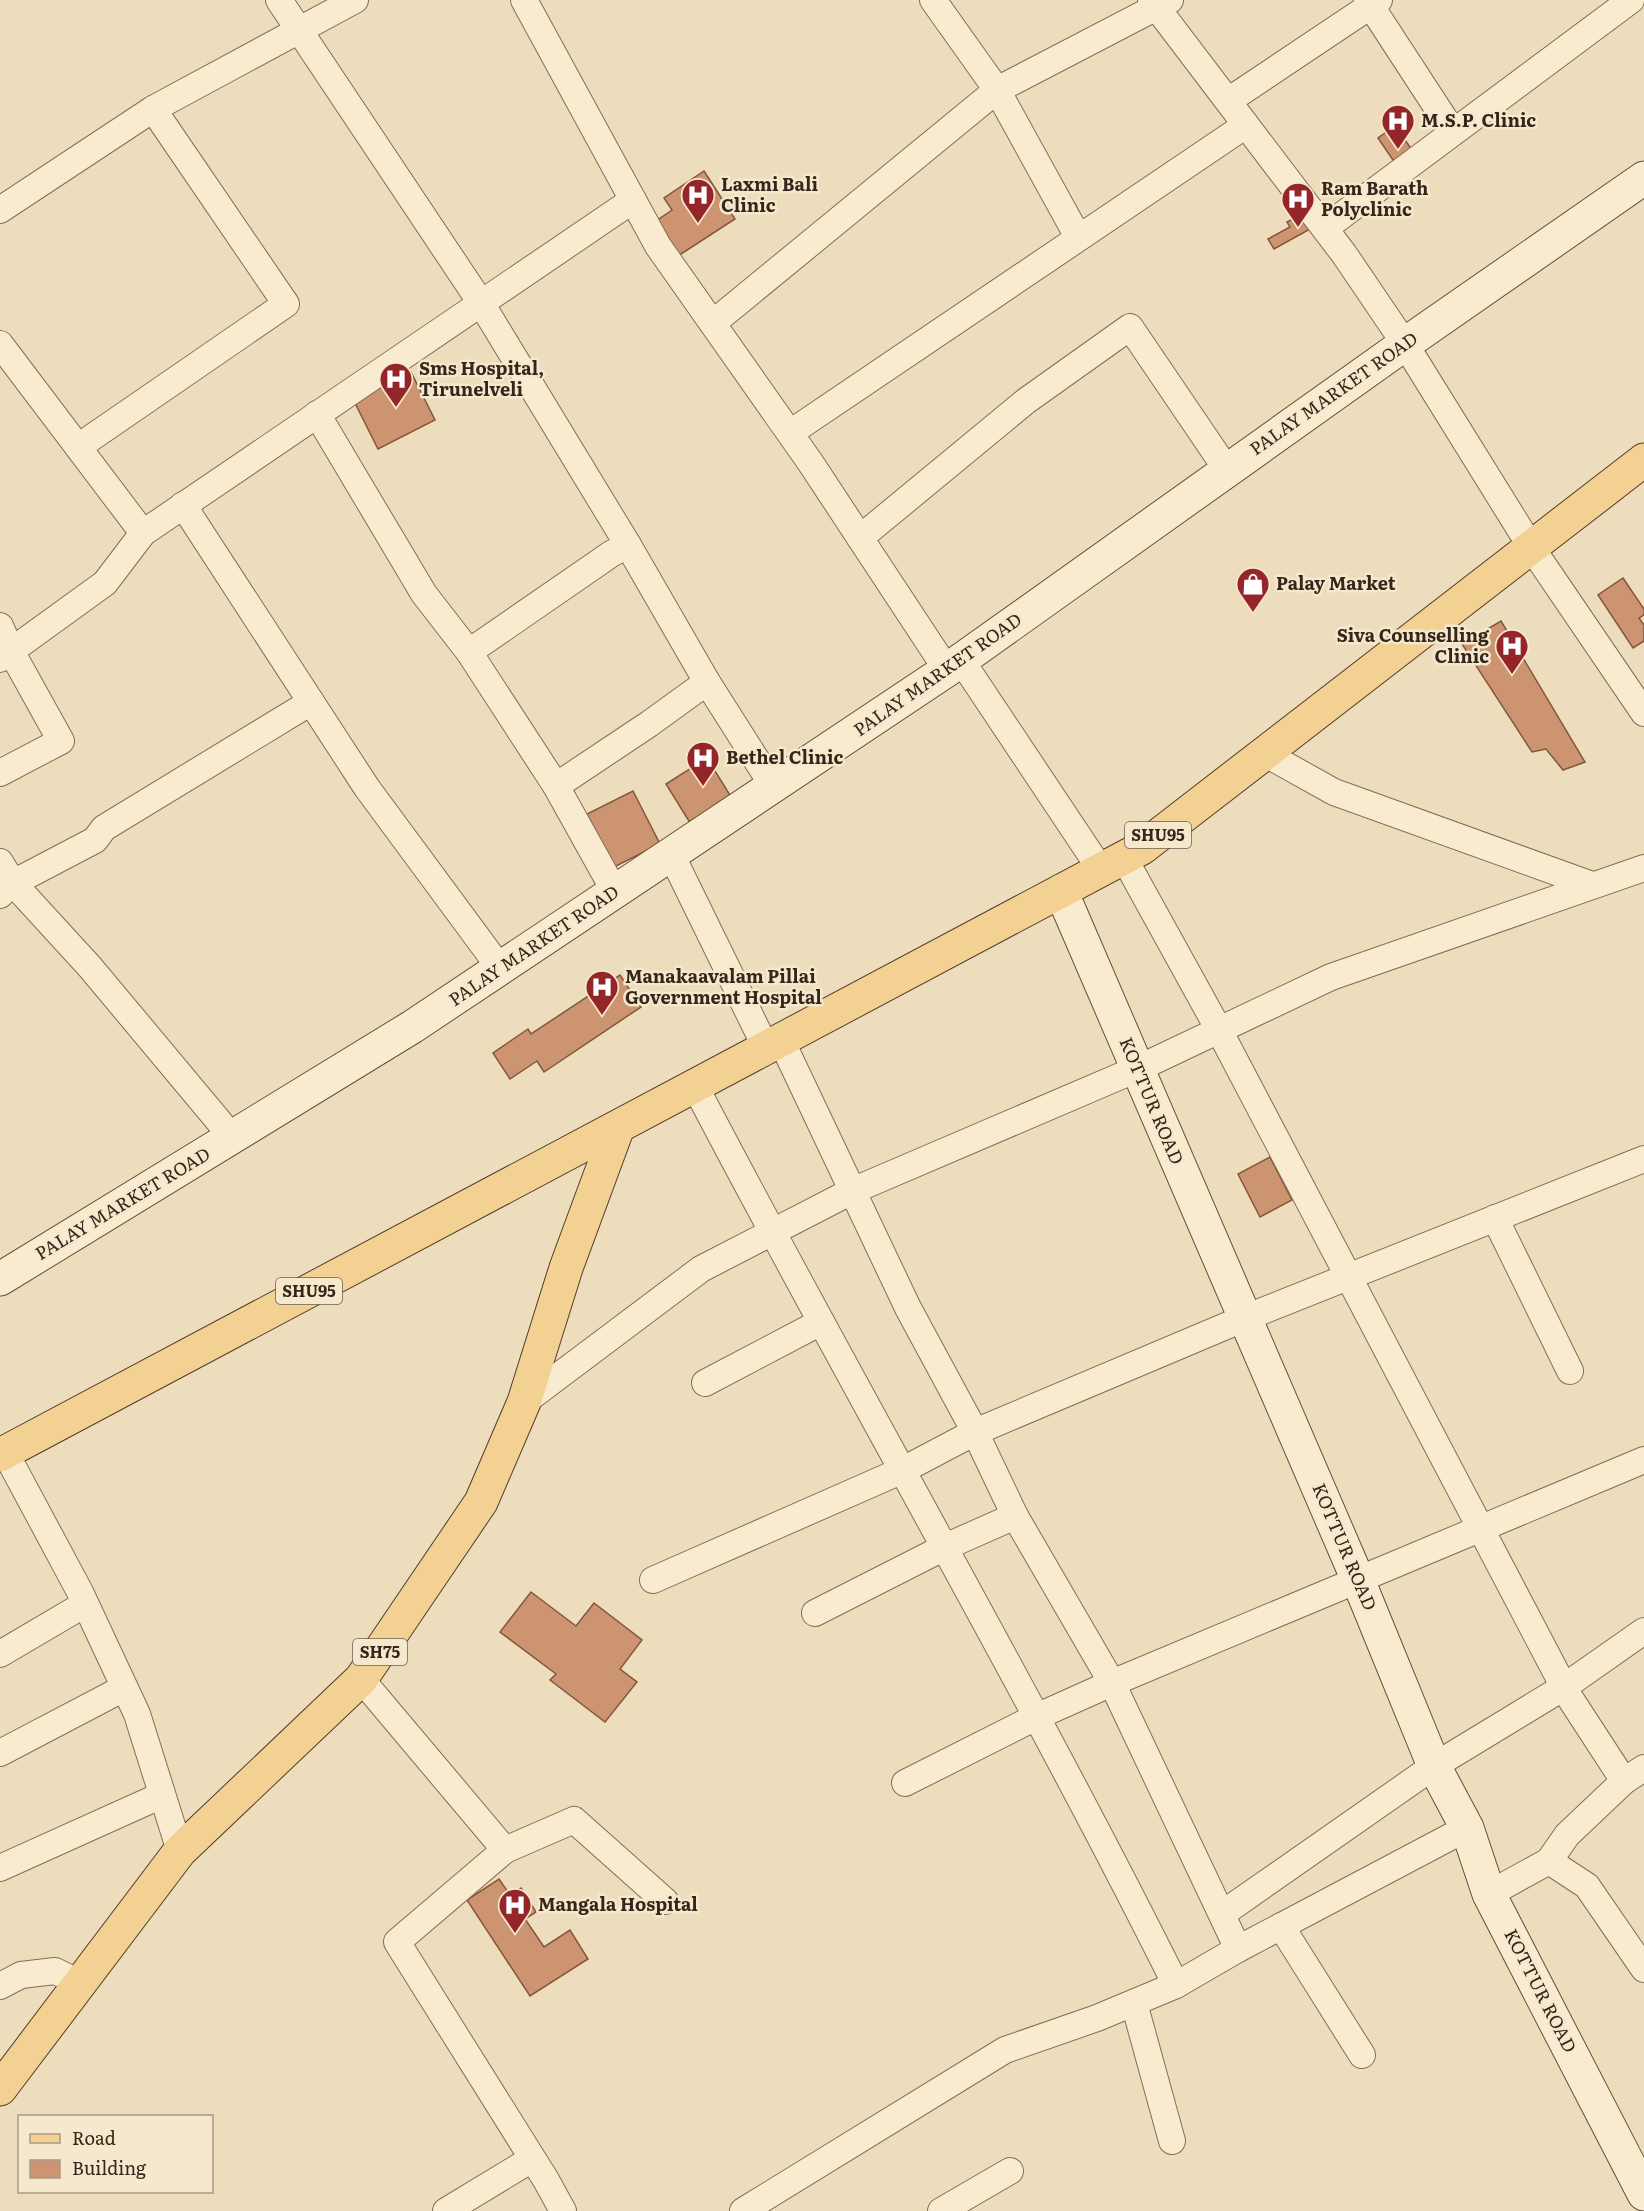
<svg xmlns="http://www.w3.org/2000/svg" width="1644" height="2211" font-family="Literata,serif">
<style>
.building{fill:#cc9471;stroke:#84563c;stroke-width:1.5}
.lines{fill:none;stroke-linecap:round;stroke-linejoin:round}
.street-casing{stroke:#856d56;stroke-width:28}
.secondary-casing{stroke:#664e39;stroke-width:35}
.primary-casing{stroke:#523c2b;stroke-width:35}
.street{stroke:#f9ebcf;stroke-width:26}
.secondary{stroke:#f9ebcf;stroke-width:33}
.primary{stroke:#f3d192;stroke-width:33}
.labels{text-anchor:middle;stroke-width:5;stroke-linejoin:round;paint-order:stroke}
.shield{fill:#f5e8cc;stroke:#6e6050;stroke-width:1.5}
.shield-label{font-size:16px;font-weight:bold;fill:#34261b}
.poi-label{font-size:18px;font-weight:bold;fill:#34261b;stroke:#f5e8cc;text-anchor:start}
.street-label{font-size:18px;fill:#34261b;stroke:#f5e8cc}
</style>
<rect width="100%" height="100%" fill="#eeddbc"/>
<!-- building -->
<g class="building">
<path d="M 1395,126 L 1415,154 L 1397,166 L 1378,138 Z"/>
<path d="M 704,171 L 735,219 L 678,256 L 656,221 L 672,210 L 664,198 Z"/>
<path d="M 1304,213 L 1312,228 L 1274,249 L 1268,239 L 1290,227 L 1287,222 Z"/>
<path d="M 411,372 L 435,420 L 378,449 L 354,401 Z"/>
<path d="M 1623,578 L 1644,609 L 1644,615 L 1639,618 L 1644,625 L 1644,641 L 1633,648 L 1598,595 Z"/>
<path d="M 1501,621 L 1585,762 L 1563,770 L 1546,749 L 1532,752 L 1462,644 Z"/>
<path d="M 707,758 L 733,800 L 692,826 L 666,784 Z"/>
<path d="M 633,791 L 660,844 L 604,872 L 577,819 Z"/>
<path d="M 620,975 L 641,1007 L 544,1072 L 537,1061 L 510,1079 L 493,1053 L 528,1029 L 531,1034 Z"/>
<path d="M 1270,1157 L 1292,1200 L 1260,1217 L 1238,1174 Z"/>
<path d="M 531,1592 L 576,1626 L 594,1603 L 642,1640 L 620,1669 L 637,1682 L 605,1722 L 550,1680 L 556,1674 L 500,1632 Z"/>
<path d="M 499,1879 L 510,1895 L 521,1888 L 536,1912 L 525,1919 L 544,1947 L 570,1930 L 588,1959 L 530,1996 L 467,1900 Z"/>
</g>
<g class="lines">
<defs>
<g id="street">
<path d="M 279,0 L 481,303 L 628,545 L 611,554 L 469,652 L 556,786 L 649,724 L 707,682"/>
<path d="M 524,0 L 658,246 L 810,462 L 947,670"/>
<path d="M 933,0 L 997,90 L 1170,0"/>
<path d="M 1151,0 L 1344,254 L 1405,344 L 1531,547 L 1644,713"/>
<path d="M 1367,0 L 1453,132"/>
<path d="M 1228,101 L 1379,0"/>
<path d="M 0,210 L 153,109 L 355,0"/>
<path d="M 1325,228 L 1631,0"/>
<path d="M 713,323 L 997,90 L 1078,237"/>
<path d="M 0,344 L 143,533"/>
<path d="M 317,414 L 424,594 L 469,652"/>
<path d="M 790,433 L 1246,125"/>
<path d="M 78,447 L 286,304 L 153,109"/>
<path d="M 183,505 L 367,788 L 500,968"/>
<path d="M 860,538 L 1026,401 L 1130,327 L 1227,470"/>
<path d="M 628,545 L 707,682 L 773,786"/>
<path d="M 0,626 L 11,651 L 61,741 L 0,773"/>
<path d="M 0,659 L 105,583 L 143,533 L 633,200"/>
<path d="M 961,660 L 1101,870"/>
<path d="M 1264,753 L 1334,792 L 1592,885"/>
<path d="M 556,786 L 615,892"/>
<path d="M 671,854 L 766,1048"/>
<path d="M 1124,858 L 1219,1030 L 1568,1695 L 1624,1781"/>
<path d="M 0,862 L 13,883 L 0,895"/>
<path d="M 781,1040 L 908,1308 L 975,1432 L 1015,1516 L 1112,1683 L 1238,1949"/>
<path d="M 695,1086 C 852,1387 1024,1681 1176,1985"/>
<path d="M 232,1137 L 90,967 L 13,883 L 95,840 L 104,828 L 311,702"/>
<path d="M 1495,1218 L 1570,1371"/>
<path d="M 705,1383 L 821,1322"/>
<path d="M 524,1402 L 701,1269 L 852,1191 L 1137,1069 L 1331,977 L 1644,868"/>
<path d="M 5,1452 L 80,1592 L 137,1714 L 180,1851"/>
<path d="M 653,1580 L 903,1470 L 975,1432 L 1245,1318 L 1644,1159"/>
<path d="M 815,1613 L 945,1547 L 1015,1516"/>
<path d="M 0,1654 L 85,1604"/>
<path d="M 361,1679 L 505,1850 L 397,1942 L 546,2180 L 563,2211"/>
<path d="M 0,1753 L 124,1688"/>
<path d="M 905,1783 L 1036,1717 L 1112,1683 L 1644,1460"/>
<path d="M 505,1850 L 574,1820 L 665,1901"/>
<path d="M 1549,1861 L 1587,1886 L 1644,1969"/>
<path d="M 0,1868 L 162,1795"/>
<path d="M 1489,1894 L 1549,1861 L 1567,1835 L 1624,1781 L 1644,1768"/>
<path d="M 1222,1914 L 1434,1766 L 1564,1687 L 1644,1631"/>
<path d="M 1281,1926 L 1362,2055"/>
<path d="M 0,1986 L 21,1975 L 55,1971 L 80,1983"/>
<path d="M 1134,2003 L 1172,2141"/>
<path d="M 446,2211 L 532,2159"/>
<path d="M 743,2211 L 1005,2050 L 1097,2018 L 1176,1985 L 1238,1949 L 1467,1828"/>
<path d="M 941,2211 L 1010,2171"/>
</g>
<g id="secondary">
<path d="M 1061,891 L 1358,1580 L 1434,1766 L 1467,1828 L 1489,1894 L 1644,2194"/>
<path d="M 0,1279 L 412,1027 L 947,670 L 1405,344 L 1644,178"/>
</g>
<g id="primary">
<path d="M 0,1455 L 1142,848 L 1644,460"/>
<path d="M 0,2089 L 180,1851 L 361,1679 L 481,1502 L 524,1402 L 566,1268 L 618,1127"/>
</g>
</defs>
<!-- street casing -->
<use href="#street" class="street-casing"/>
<!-- secondary casing -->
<use href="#secondary" class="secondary-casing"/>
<!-- primary casing -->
<use href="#primary" class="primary-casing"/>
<!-- street -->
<use href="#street" class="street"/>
<!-- secondary -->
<use href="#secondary" class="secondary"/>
<!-- primary -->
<use href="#primary" class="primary"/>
</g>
<!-- icons -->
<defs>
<symbol id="hospital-pin" viewBox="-11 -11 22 30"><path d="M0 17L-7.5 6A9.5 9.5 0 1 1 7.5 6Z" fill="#94262a" stroke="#f5e8cc"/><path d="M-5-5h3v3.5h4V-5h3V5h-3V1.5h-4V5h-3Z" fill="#fff"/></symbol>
<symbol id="shop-pin" viewBox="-11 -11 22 30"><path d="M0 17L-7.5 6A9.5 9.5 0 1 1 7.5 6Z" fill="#94262a" stroke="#f5e8cc"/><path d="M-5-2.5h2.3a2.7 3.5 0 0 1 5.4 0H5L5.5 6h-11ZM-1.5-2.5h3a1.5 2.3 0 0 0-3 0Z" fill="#fff"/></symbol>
</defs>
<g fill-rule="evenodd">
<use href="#hospital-pin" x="1379" y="102" width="38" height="52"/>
<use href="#hospital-pin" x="679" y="176" width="38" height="52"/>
<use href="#hospital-pin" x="1279" y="180" width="38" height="52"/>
<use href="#hospital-pin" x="377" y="360" width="38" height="52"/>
<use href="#shop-pin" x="1234" y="565" width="38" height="52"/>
<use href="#hospital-pin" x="1493" y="627" width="38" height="52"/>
<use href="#hospital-pin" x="684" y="739" width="38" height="52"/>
<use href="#hospital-pin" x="583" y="968" width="38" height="52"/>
<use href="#hospital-pin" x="496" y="1886" width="38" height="52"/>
</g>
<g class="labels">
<!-- shield labels -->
<g class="shield">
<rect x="1125" y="822" width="66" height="26" rx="4.5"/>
<rect x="276" y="1278" width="66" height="26" rx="4.5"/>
<rect x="353" y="1639" width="54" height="26" rx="4.5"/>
</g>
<g class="shield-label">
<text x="1158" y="841">SHU95</text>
<text x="309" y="1297">SHU95</text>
<text x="380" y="1658">SH75</text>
</g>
<!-- poi labels -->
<g class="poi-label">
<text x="1421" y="127">M.S.P. Clinic</text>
<text x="721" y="191">Laxmi Bali<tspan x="721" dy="21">Clinic</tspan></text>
<text x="1321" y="195">Ram Barath<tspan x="1321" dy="21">Polyclinic</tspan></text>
<text x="419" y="375">Sms Hospital,<tspan x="419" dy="21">Tirunelveli</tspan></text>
<text x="1276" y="590">Palay Market</text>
<text x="1489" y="642" text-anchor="end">Siva Counselling<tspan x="1489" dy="21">Clinic</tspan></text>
<text x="726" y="764">Bethel Clinic</text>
<text x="625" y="983">Manakaavalam Pillai<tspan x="625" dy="21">Government Hospital</tspan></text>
<text x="538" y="1911">Mangala Hospital</text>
</g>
<!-- street labels -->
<g class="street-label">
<text transform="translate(1334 394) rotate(-35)" y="6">PALAY MARKET ROAD</text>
<text transform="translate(938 675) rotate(-35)" y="6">PALAY MARKET ROAD</text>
<text transform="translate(534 946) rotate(-34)" y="6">PALAY MARKET ROAD</text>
<text transform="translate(1151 1101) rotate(67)" y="6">KOTTUR ROAD</text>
<text transform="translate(123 1204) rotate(-31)" y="6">PALAY MARKET ROAD</text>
<text transform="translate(1344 1547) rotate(67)" y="6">KOTTUR ROAD</text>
<text transform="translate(1540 1991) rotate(63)" y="6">KOTTUR ROAD</text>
</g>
</g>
<!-- legend -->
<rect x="18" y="2115" width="195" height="78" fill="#f5e8cc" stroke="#a89a85" stroke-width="1.5"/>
<rect x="30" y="2134" width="30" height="9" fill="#f3d192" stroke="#a89a85" stroke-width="1.5"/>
<text x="72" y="2145" font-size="18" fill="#34261b">Road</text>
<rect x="30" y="2160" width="30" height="18" fill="#cc9471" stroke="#a89a85" stroke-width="1.5"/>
<text x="72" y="2175" font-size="18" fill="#34261b">Building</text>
</svg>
